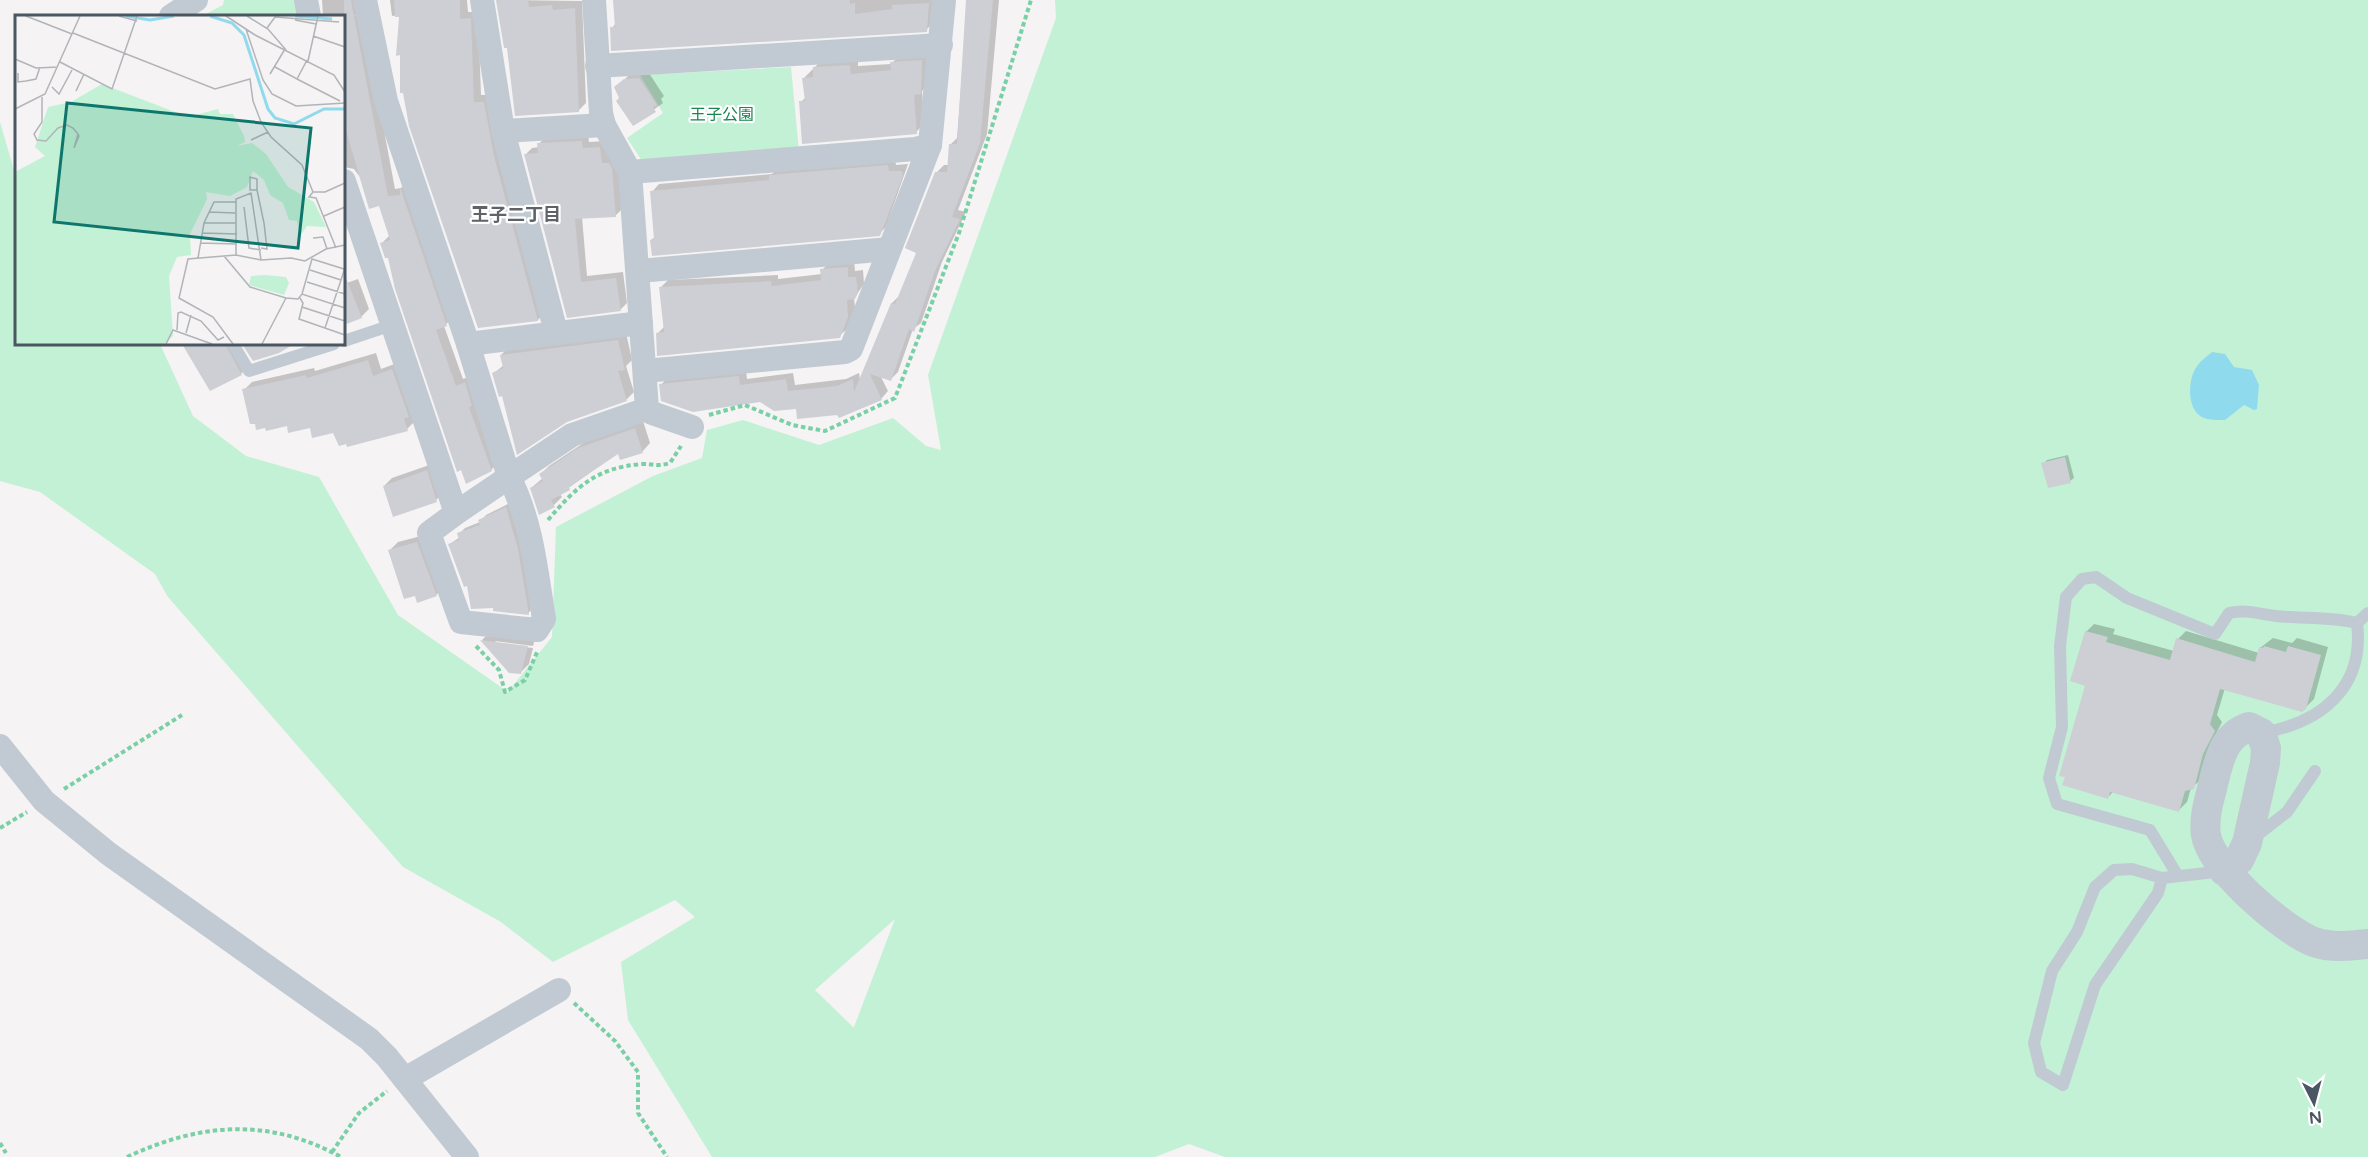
<svg xmlns="http://www.w3.org/2000/svg" width="2368" height="1157" font-family="'Varela Round','Noto Sans JP',sans-serif">
<style>
.green{fill:#c3f1d5;fill-rule:evenodd}
.water{fill:#90daee}
.shadow{fill:#0003}
.building{fill:#cdcfd5}
.lines{fill:none;stroke-linecap:round;stroke-linejoin:round}
.path{stroke:#7ad0a6;stroke-width:4;stroke-dasharray:4.5 3;stroke-linecap:butt}
.service{stroke:#c1cad2;stroke-width:12}
.minor{stroke:#c1cad2;stroke-width:24}
.tertiary{stroke:#c1cad2;stroke-width:30}
.labels{text-anchor:middle;stroke-width:4.5;stroke-linejoin:round;paint-order:stroke}
.park-label{font-size:16px;fill:#17864f;stroke:#fff}
.neighbourhood-label{font-size:18px;font-weight:bold;fill:#5f6368;stroke:#fff}
.inset-river{fill:none;stroke:#90daee;stroke-width:3}
.inset-road{fill:none;stroke:#b1b4b9;stroke-width:1.5}
.view{fill:#0f766e;fill-opacity:0.15;stroke:#0f766e;stroke-width:3}
.inset-edge{fill:none;stroke:#4a5661;stroke-width:3}
</style>
<rect width="100%" height="100%" fill="#f5f3f3"/>
<!-- green -->
<g class="green">
<path d="M 224,0 L 306,0 L 310,16 L 202,16 L 223,5 Z"/>
<path d="M 1055,0 L 2368,0 L 2368,1157 L 1225,1157 L 1189,1144 L 1155,1157 L 712,1157 L 628,1020 L 621,962 L 695,917 L 675,900 L 553,962 L 501,922 L 403,867 L 168,597 L 155,574 L 40,492 L 0,481 L 0,122 L 16,177 L 16,344 L 160,344 L 193,416 L 246,456 L 319,477 L 398,615 L 508,692 L 552,637 L 556,527 L 653,476 L 702,458 L 707,430 L 743,420 L 819,445 L 893,418 L 926,446 L 941,450 L 928,375 L 1056,18 ZM 895,919 L 854,1027 L 853,1027 L 815,990 Z"/>
<path d="M 791,67 L 799,151 L 644,164 L 627,138 L 663,113 L 640,75 Z"/>
</g>
<!-- water -->
<path class="water" d="M 2212,352 L 2225,354 L 2234,367 L 2252,370 L 2259,385 L 2257,409 L 2254,410 L 2244,405 L 2225,420 C 2217,420 2204,421 2198,414 C 2187,404 2188,376 2198,365 C 2201,360 2208,356 2212,352 Z"/>
<!-- shadow -->
<g class="shadow">
<path d="M 322,0 L 359,0 L 361,9 L 355,16 L 362,13 L 395,189 L 401,188 L 408,182 L 454,317 L 444,326 L 463,379 L 472,376 L 499,462 L 491,470 L 382,243 L 390,235 L 380,204 L 354,169 L 344,167 L 344,20 L 347,19 L 323,16 Z"/>
<path d="M 390,0 L 467,0 L 468,12 L 478,12 L 481,95 L 491,95 L 545,312 L 538,320 L 479,327 L 404,91 L 400,15 L 392,16 Z"/>
<path d="M 498,0 L 582,1 L 586,103 L 578,111 L 508,47 Z"/>
<path d="M 614,0 L 936,0 L 934,22 L 926,30 L 612,28 L 616,23 Z"/>
<path d="M 968,0 L 999,0 L 987,134 L 958,210 L 966,212 L 942,262 L 921,323 L 913,329 L 898,372 L 890,380 L 881,377 L 888,391 L 881,399 L 838,413 L 661,385 L 668,377 L 746,370 L 747,379 L 793,373 L 795,385 L 846,379 L 859,373 L 860,380 L 892,303 L 899,296 L 918,252 L 936,173 L 944,165 L 949,165 L 950,145 L 957,138 Z"/>
<path d="M 930,53 L 928,85 L 922,91 L 924,124 L 916,132 L 801,102 L 806,97 L 804,78 L 822,60 L 858,57 L 858,66 L 891,64 L 900,55 Z"/>
<path d="M 647,70 L 664,96 L 661,99 L 663,103 L 634,124 L 621,98 L 624,80 L 633,71 Z"/>
<path d="M 588,134 L 589,142 L 606,141 L 618,161 L 622,209 L 615,216 L 582,217 L 587,276 L 623,272 L 627,303 L 620,310 L 568,316 L 525,155 L 532,148 L 539,147 L 539,144 L 545,137 Z"/>
<path d="M 895,159 L 896,165 L 908,164 L 886,227 L 879,234 L 651,240 L 655,237 L 652,192 L 659,184 L 772,174 L 778,168 Z"/>
<path d="M 854,260 L 855,271 L 863,270 L 864,284 L 854,298 L 855,308 L 847,329 L 839,336 L 657,334 L 665,326 L 661,287 L 668,280 L 778,275 L 778,279 L 822,274 L 822,270 L 829,263 Z"/>
<path d="M 358,279 L 369,309 L 361,317 L 344,323 L 344,284 Z"/>
<path d="M 626,333 L 632,360 L 626,366 L 634,392 L 626,400 L 503,394 L 494,373 L 504,365 L 501,355 L 509,347 Z"/>
<path d="M 184,344 L 235,344 L 248,366 L 241,374 L 211,389 Z"/>
<path d="M 244,344 L 283,344 L 283,345 L 253,359 Z"/>
<path d="M 376,353 L 381,369 L 400,362 L 415,421 L 407,429 L 333,431 L 288,425 L 244,390 L 252,382 L 314,368 L 315,371 Z"/>
<path d="M 643,421 L 650,443 L 642,452 L 619,452 L 560,494 L 562,497 L 554,505 L 531,488 L 543,478 L 541,474 L 549,466 L 588,440 Z"/>
<path d="M 2068,455 L 2074,478 L 2070,481 L 2043,464 L 2047,460 Z"/>
<path d="M 435,463 L 444,492 L 436,500 L 384,486 L 392,478 Z"/>
<path d="M 512,502 L 534,607 L 528,613 L 495,607 L 468,584 L 450,544 L 460,537 L 459,534 L 465,528 L 480,522 L 486,515 Z"/>
<path d="M 425,535 L 444,587 L 436,595 L 390,550 L 398,542 Z"/>
<path d="M 2094,624 L 2115,629 L 2113,634 L 2174,651 L 2178,639 L 2186,631 L 2259,653 L 2260,648 L 2273,638 L 2292,643 L 2297,638 L 2328,647 L 2314,699 L 2305,708 L 2225,688 L 2217,715 L 2222,722 L 2211,744 L 2202,779 L 2191,788 L 2187,802 L 2179,810 L 2113,792 L 2108,797 L 2087,685 L 2086,632 Z"/>
<path d="M 489,633 L 535,639 L 533,646 L 495,641 L 498,644 L 533,648 L 529,664 L 521,672 L 482,640 Z"/>
</g>
<!-- building -->
<g class="building">
<path d="M 344,0 L 351,0 L 388,196 L 400,195 L 400,187 L 447,326 L 436,330 L 456,386 L 465,382 L 472,406 L 469,407 L 492,471 L 466,484 L 461,470 L 457,472 L 395,289 L 388,258 L 385,258 L 380,243 L 390,240 L 379,206 L 369,209 L 344,124 Z"/>
<path d="M 394,0 L 460,0 L 460,19 L 471,18 L 474,102 L 484,102 L 494,156 L 538,321 L 478,328 L 409,126 L 403,93 L 400,93 L 400,55 L 396,56 L 399,17 L 395,17 Z"/>
<path d="M 496,0 L 528,0 L 529,7 L 552,5 L 553,10 L 575,8 L 579,112 L 515,116 L 507,48 L 504,48 Z"/>
<path d="M 613,0 L 850,0 L 850,4 L 855,3 L 855,14 L 892,9 L 892,5 L 929,3 L 927,32 L 611,51 L 610,27 L 615,27 Z"/>
<path d="M 966,0 L 993,0 L 980,143 L 952,217 L 960,219 L 935,271 L 914,332 L 909,329 L 891,381 L 870,374 L 882,400 L 839,418 L 837,415 L 797,419 L 796,409 L 774,411 L 760,402 L 693,412 L 661,401 L 659,384 L 739,376 L 740,385 L 786,379 L 788,391 L 837,386 L 853,379 L 854,392 L 891,303 L 895,304 L 916,253 L 905,248 L 935,172 L 947,172 L 949,144 L 957,144 Z"/>
<path d="M 922,60 L 921,94 L 914,95 L 917,134 L 802,144 L 799,101 L 805,101 L 802,78 L 813,77 L 813,67 L 850,65 L 851,74 L 891,70 L 890,62 Z"/>
<path d="M 639,78 L 657,105 L 653,107 L 656,112 L 633,126 L 616,101 L 619,98 L 614,87 L 624,79 Z"/>
<path d="M 582,141 L 583,148 L 600,147 L 602,163 L 609,163 L 612,168 L 616,217 L 575,219 L 581,282 L 616,278 L 621,311 L 567,318 L 524,154 L 538,153 L 537,143 Z"/>
<path d="M 888,165 L 889,171 L 902,171 L 903,176 L 880,236 L 652,256 L 650,240 L 654,239 L 650,191 L 769,180 L 769,175 Z"/>
<path d="M 848,267 L 848,277 L 856,277 L 858,293 L 855,299 L 847,300 L 848,317 L 840,338 L 657,356 L 656,333 L 664,332 L 659,287 L 771,281 L 772,286 L 821,280 L 820,269 Z"/>
<path d="M 344,273 L 362,318 L 344,325 Z"/>
<path d="M 618,340 L 625,370 L 618,371 L 627,401 L 567,422 L 517,455 L 502,396 L 499,397 L 492,373 L 503,368 L 500,355 Z"/>
<path d="M 182,344 L 225,344 L 242,375 L 210,391 Z"/>
<path d="M 242,344 L 294,344 L 279,353 L 253,361 Z"/>
<path d="M 368,360 L 373,376 L 392,369 L 409,417 L 404,419 L 408,431 L 347,447 L 346,444 L 339,446 L 333,433 L 312,438 L 310,428 L 288,433 L 287,426 L 266,431 L 265,428 L 256,430 L 255,424 L 250,424 L 242,389 L 306,375 L 307,378 Z"/>
<path d="M 635,428 L 643,453 L 620,460 L 618,454 L 569,487 L 570,490 L 551,500 L 555,507 L 539,515 L 530,488 L 543,481 L 539,474 L 578,448 Z"/>
<path d="M 2065,457 L 2071,483 L 2048,488 L 2041,463 Z"/>
<path d="M 427,470 L 437,502 L 393,517 L 383,486 Z"/>
<path d="M 506,507 L 518,549 L 529,615 L 493,611 L 493,608 L 471,609 L 467,586 L 464,587 L 448,544 L 459,540 L 457,533 L 480,525 L 478,520 Z"/>
<path d="M 417,542 L 437,596 L 417,603 L 415,596 L 404,599 L 388,550 Z"/>
<path d="M 2085,631 L 2108,637 L 2106,642 L 2170,660 L 2176,638 L 2255,662 L 2259,647 L 2263,648 L 2264,646 L 2286,652 L 2288,646 L 2321,655 L 2306,709 L 2302,712 L 2220,689 L 2210,724 L 2215,731 L 2203,754 L 2194,789 L 2185,791 L 2179,812 L 2110,792 L 2108,799 L 2062,785 L 2065,777 L 2059,776 L 2085,686 L 2070,681 Z"/>
<path d="M 480,640 L 528,646 L 521,674 L 509,673 Z"/>
</g>
<g class="lines">
<!-- path -->
<g class="path">
<path d="M 709,415 L 745,405 L 792,425 L 825,431 L 895,398 L 959,233 L 1031,0"/>
<path d="M 548,520 C 576,487 597,467 643,464 C 654,464 658,467 670,463 L 681,446"/>
<path d="M 476,646 L 499,670 L 505,692 L 525,680 L 538,650"/>
<path d="M 64,789 L 182,715"/>
<path d="M 0,828 L 27,812"/>
<path d="M 574,1003 L 615,1041 L 638,1072 L 638,1113 L 667,1157"/>
<path d="M 0,1143 L 6,1153"/>
<path d="M 332,1152 L 359,1113 L 387,1091"/>
<path d="M 127,1157 C 200,1123 268,1117 341,1157"/>
</g>
<!-- service -->
<g class="service">
<path d="M 344,341 L 392,325"/>
<path d="M 233,344 L 249,371 L 334,344"/>
<path d="M 2357,623 L 2368,613"/>
<path d="M 2255,837 L 2287,812 L 2315,771"/>
<path d="M 2178,876 L 2150,830 L 2057,804 L 2049,778 L 2062,727 L 2060,646 L 2066,597 L 2082,579 L 2096,577 L 2127,598 L 2215,634 L 2229,613 C 2246,609 2259,614 2276,616 C 2303,619 2330,616 2357,623 C 2365,688 2321,723 2261,733"/>
<path d="M 2162,878 L 2158,893 L 2095,985 L 2063,1085 L 2041,1072 L 2034,1043 L 2052,971 L 2077,932 L 2095,887 L 2114,870 L 2132,869 L 2162,878 L 2224,871"/>
</g>
<!-- minor -->
<g class="minor">
<path d="M 306,0 L 309,16"/>
<path d="M 365,0 L 386,101 L 468,344 L 509,477 L 572,435 L 647,409 L 630,172 L 604,125 L 601,113 L 594,0"/>
<path d="M 482,0 L 503,131 L 556,332"/>
<path d="M 171,16 L 196,0"/>
<path d="M 597,66 L 941,45"/>
<path d="M 503,131 L 604,125"/>
<path d="M 630,172 L 915,149 L 930,145"/>
<path d="M 344,181 L 456,513 L 509,477 C 532,522 536,570 544,619 L 537,630 L 461,622 L 429,533 L 456,513"/>
<path d="M 639,271 L 889,249"/>
<path d="M 468,344 L 641,323"/>
<path d="M 645,371 L 845,352 L 851,349 L 930,145 L 944,0"/>
<path d="M 647,409 L 652,413 L 692,427"/>
<path d="M 0,746 L 44,801 L 109,854 L 369,1039 L 387,1057 L 467,1157"/>
<path d="M 405,1079 L 559,990"/>
</g>
<!-- tertiary -->
<path class="tertiary" d="M 2224,871 L 2239,860 L 2247,843 L 2265,763 L 2266,748 L 2261,733 L 2249,727 C 2226,735 2221,753 2215,776 C 2211,794 2203,816 2206,835 C 2211,868 2283,930 2314,942 C 2331,948 2350,946 2368,944"/>
</g>
<g class="labels">
<!-- park labels -->
<g class="park-label">
<text x="722" y="120">王子公園</text>
</g>
<!-- neighbourhood labels -->
<g class="neighbourhood-label">
<text x="516" y="221">王子二丁目</text>
</g>
</g>
<!-- overview -->
<g transform="translate(15 15)">
<rect width="330" height="330" fill="#f5f3f3"/>
<path d="M 87,69 L 173,102 L 203,94 L 205,99 L 218,99 L 229,121 L 230,127 L 222,131 L 237,128 L 251,139 L 273,172 L 299,187 L 311,212 L 292,211 L 285,221 L 282,206 L 274,205 L 268,188 L 255,180 L 249,165 L 238,156 L 232,172 L 215,181 L 191,177 L 192,184 L 175,219 L 176,240 L 162,242 L 154,261 L 158,321 L 149,329 L 0,329 L 0,157 L 30,141 L 20,132 L 33,92 L 56,87 ZM 250,260 L 271,262 L 274,268 L 269,280 L 234,270 L 236,261 Z" fill="#c3f1d5"/>
<path class="inset-river" d="M 111,1 L 135,5 L 159,1M 195,1 L 217,8 L 229,20 L 253,94 L 260,103 L 279,109 L 309,94 L 330,94M 280,1 L 317,4"/>
<path class="inset-road" d="M 11,1 L 57,19M 104,1 L 122,6M 211,1 L 240,20 L 319,60 L 330,77M 232,1 L 253,14 L 271,35M 280,5 L 301,9M 252,13 L 260,2 L 324,7M 231,14 L 248,65 L 257,79 L 281,91 L 330,88M 58,18 L 200,74 L 235,64 L 238,86 L 246,107 L 256,122 L 287,150 L 298,177 L 310,177 L 330,168M 298,21 L 330,32M 0,44 L 21,53 L 43,52M 293,46 L 303,1M 45,47 L 97,74 L 122,1M 260,52 L 282,64 L 292,45M 3,58 L 3,67 L 11,66 L 21,64 L 25,52M 255,59 L 270,34M 282,64 L 325,86M 37,72 L 44,79 L 57,55M 61,76 L 69,59M 27,82 L 27,107 L 19,119 L 22,125 L 31,126 L 43,113 L 52,110 L 58,113 L 63,119 L 64,121 L 59,133 L 63,119M 0,94 L 30,79 L 65,1M 236,125 L 253,117M 242,175 L 242,164 L 235,162 L 235,175 L 242,175 L 249,208 L 252,234 L 246,233M 298,177 L 294,182 L 301,183 L 321,233M 229,192 L 234,233 L 246,235M 194,197 L 220,198M 309,201 L 330,192M 189,208 L 220,208M 187,218 L 222,219M 298,223 L 308,222 L 312,234M 185,228 L 222,229M 221,240 L 221,184 L 236,178 L 246,245M 209,241 L 235,272 L 271,283 L 283,284 L 287,279 L 330,293M 183,243 L 189,208 L 199,187 L 221,187M 295,255 L 326,265M 292,267 L 330,279M 287,279 L 297,244 L 329,254M 285,283 L 288,288 L 284,304 L 330,320M 287,292 L 330,306M 310,313 L 330,253M 162,315 L 163,298 L 166,297 L 186,306 L 203,325 L 209,322M 171,318 L 176,300M 151,329 L 158,315 L 197,329M 218,329 L 198,302 L 164,283 L 173,244 L 221,240 L 246,245 L 276,243 L 290,246 L 311,234 L 330,230M 247,329 L 271,283"/>
<path class="view" d="M 52,88 L 296,113 L 283,233 L 39,207 Z"/>
<rect width="330" height="330" class="inset-edge"/>
</g>
<!-- north arrow -->
<g transform="translate(2314 1103) rotate(174)" stroke="#ffffff" stroke-width="4.5" paint-order="stroke">
<path d="M0-4.5L10 22L0 15L-10 22Z" fill="#4a5661"/>
<text y="-9" font-size="16" font-weight="bold" text-anchor="middle" fill="#4a5661">N</text>
</g>
</svg>
